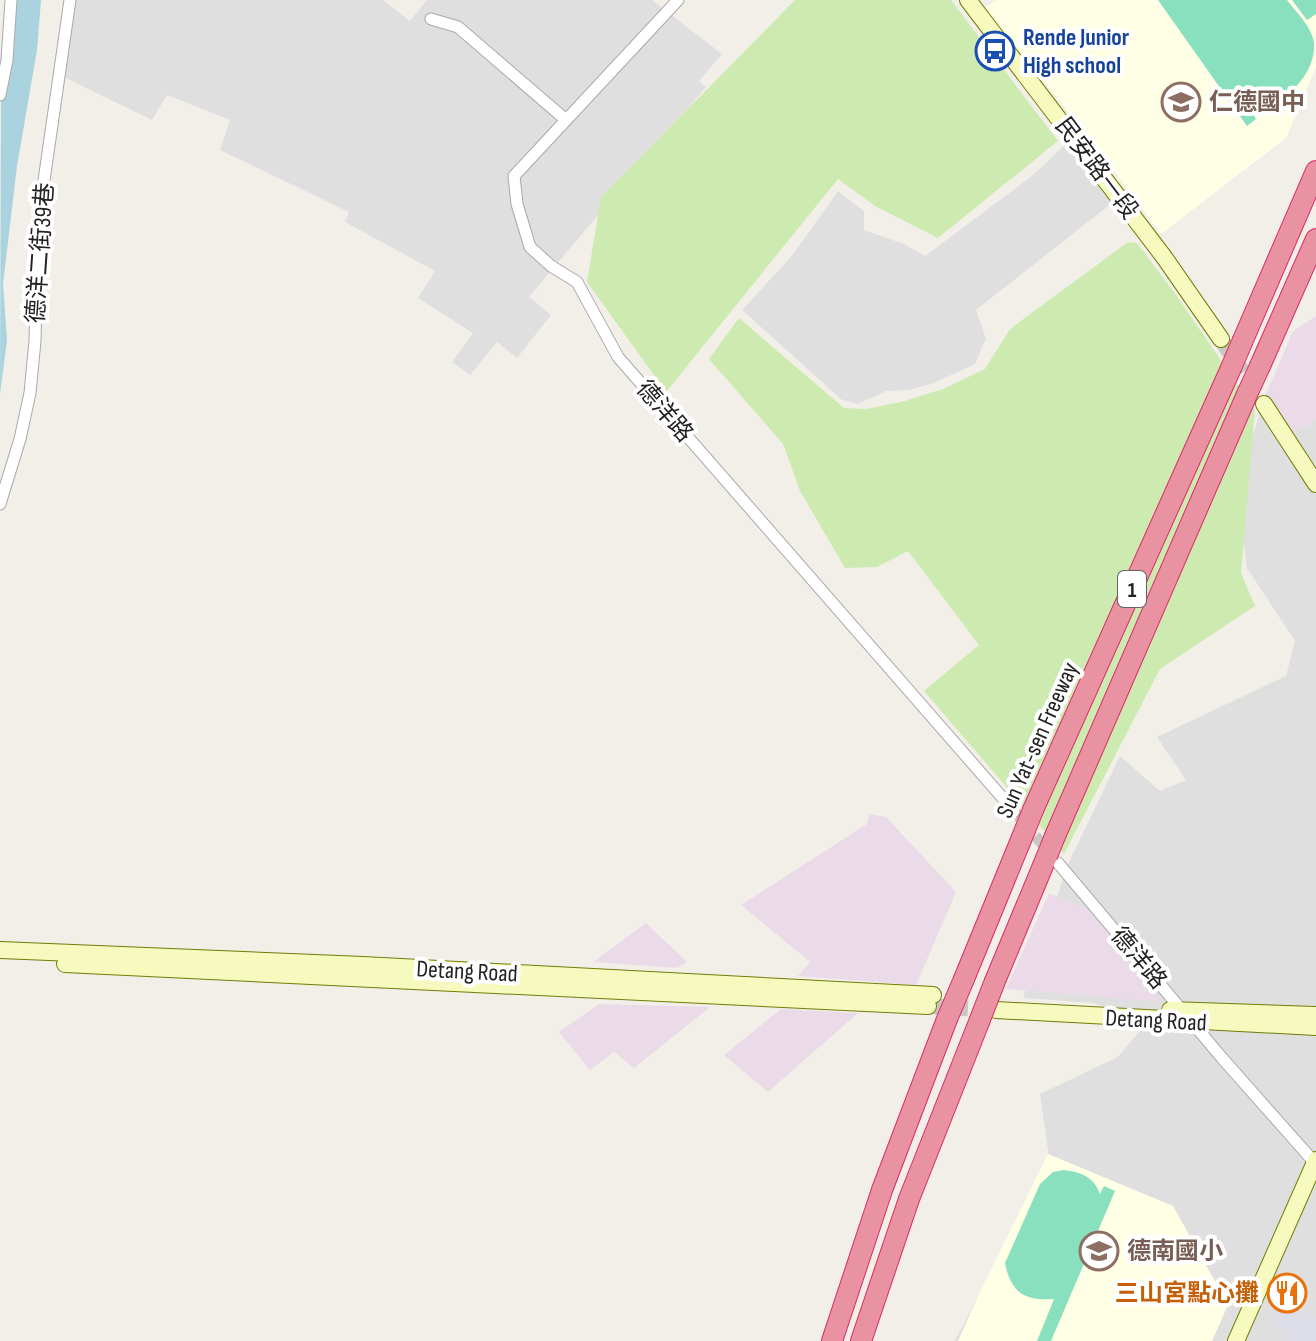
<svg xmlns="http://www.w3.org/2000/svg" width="1316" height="1341" font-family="'Sofia Sans Condensed','Noto Sans TC',sans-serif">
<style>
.residential{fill:#e0dfdf}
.industrial{fill:#ebdbe8}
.education{fill:#ffffe5}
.grass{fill:#cdebb0}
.pitch{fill:#88e0be}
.plaza{fill:#dddde8}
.water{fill:#aad3df}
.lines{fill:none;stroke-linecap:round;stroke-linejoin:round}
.street-tunnel{stroke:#c8c6c1;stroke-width:11;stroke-dasharray:11 5.5;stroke-linecap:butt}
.secondary-tunnel{stroke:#c8c6c1;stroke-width:16;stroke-dasharray:16 8;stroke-linecap:butt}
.street-casing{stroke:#a9a9a9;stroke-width:13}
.secondary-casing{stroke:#707d05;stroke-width:18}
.highway-casing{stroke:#dc2a67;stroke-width:22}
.street{stroke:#fff;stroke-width:11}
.secondary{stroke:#f7fabf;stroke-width:16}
.highway{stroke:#e892a2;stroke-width:20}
.highway-bridge-casing{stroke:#dc2a67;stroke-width:22;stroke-linecap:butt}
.highway-bridge{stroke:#e892a2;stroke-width:20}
.labels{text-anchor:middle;stroke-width:8;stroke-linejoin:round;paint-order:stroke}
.shield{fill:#fff;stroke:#646464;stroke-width:2}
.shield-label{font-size:22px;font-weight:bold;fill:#222}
.transit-label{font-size:24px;font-weight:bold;fill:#164399;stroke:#fff;text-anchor:start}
.education-label{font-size:24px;font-weight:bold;fill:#785e54;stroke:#fff;text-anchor:start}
.street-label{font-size:24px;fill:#222;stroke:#fff}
.food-label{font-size:24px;font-weight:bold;fill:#c56008;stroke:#fff;text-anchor:end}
</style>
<rect width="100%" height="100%" fill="#f2efe9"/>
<!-- residential -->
<g class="residential">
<path d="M 75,0 L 383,0 L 410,21 L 427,0 L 652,0 L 722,54 L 699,81 L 706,87 L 529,297 L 551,315 L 517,358 L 497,342 L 470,375 L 452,362 L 473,333 L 418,298 L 435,271 L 345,222 L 349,212 L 220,150 L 230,120 L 167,95 L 152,120 L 64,77 Z"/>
<path d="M 1070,140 L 1112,203 L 976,310 L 986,339 L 975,364 L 934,383 L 909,390 L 886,391 L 858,404 L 842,400 L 742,310 L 791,257 L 838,191 L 864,211 L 864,230 L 904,244 L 925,256 L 1032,176 Z"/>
<path d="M 1265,396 L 1285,432 L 1306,427 L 1316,419 L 1316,1341 L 955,1341 L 1049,1157 L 1040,1094 L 1118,1057 L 1148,1021 L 1093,1003 L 1023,998 L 1068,864 L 1120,756 L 1160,791 L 1186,780 L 1157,737 L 1286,676 L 1295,641 L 1247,568 L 1236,489 Z"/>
</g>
<!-- industrial -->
<g class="industrial">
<path d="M 1316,316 L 1316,419 L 1306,427 L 1285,432 L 1265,396 L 1293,331 Z"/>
<path d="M 869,814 L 886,817 L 956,892 L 916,985 L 798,976 L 810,962 L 741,905 L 867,824 Z"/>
<path d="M 1049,893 L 1104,916 L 1161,1002 L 1006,989 Z"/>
<path d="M 646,923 L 687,962 L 677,968 L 593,962 Z"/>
<path d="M 599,1004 L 710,1007 L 634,1068 L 614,1052 L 590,1070 L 559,1032 Z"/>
<path d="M 781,1009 L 858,1013 L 768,1092 L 724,1055 Z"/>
</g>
<!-- education -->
<g class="education">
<path d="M 997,0 L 1316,0 L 1316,67 L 1286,138 L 1161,234 L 1094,144 L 984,8 Z"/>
<path d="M 1048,1154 L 1173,1206 L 1228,1305 L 1212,1341 L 958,1341 L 978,1296 Z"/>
</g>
<!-- grass -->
<g class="grass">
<path d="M 795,0 L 951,0 L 1058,141 L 938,238 L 875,206 L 838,179 L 666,392 L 587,282 L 601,197 Z"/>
<path d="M 1128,242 L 1137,243 L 1174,292 L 1255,410 L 1241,573 L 1255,606 L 1160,669 L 1064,854 L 924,691 L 979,645 L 908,551 L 877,567 L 845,568 L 800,491 L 783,444 L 709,359 L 739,318 L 844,408 L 867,409 L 905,401 L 943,389 L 985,369 L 1010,329 Z"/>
</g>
<!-- pitch -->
<g class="pitch">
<path d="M 1158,0 L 1287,0 C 1296,12 1312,27 1314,43 C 1316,77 1280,110 1247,105 L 1256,119 L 1247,126 Z"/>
<path d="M 1292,0 L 1316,0 L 1316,14 L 1307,20 Z"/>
<path d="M 1064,1170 C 1081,1172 1094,1177 1100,1194 L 1104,1186 L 1115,1191 L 1051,1341 L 1037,1341 L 1054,1299 C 1025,1301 1011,1293 1005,1263 L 1040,1184 L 1053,1172 Z"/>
</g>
<!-- plaza -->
<path class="plaza" d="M 1281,1302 L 1316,1318 L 1316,1341 L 1286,1341 L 1286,1333 L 1271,1327 Z"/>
<!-- water -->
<path class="water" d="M 14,0 L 41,0 L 37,50 L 17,166 L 3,284 L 7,340 L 0,394 L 1,98 Z"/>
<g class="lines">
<!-- street-tunnel -->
<path class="street-tunnel" d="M 1014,811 L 1050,853"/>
<!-- secondary-tunnel -->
<g class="secondary-tunnel">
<path d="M 1221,339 L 1264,404"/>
<path d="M 928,1006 L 995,1010"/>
</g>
<defs>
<g id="street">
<path d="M 678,0 L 514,176 L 517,204 L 530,247 L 551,266 L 577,282 L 618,357 L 1014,811"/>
<path d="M 431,19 L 458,27 L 566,120"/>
<path d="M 0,95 L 7,60 L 11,0"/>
<path d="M 0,504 L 20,439 L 30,393 L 35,341 L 38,222 L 70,0"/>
<path d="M 1058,863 L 1222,1058 L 1315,1163"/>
</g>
<g id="secondary">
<path d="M 968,0 L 1164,257 L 1221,339"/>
<path d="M 1264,404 L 1316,484"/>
<path d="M 0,950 L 363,965 L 933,995"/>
<path d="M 65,964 L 928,1006"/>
<path d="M 996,1010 L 1316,1027"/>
<path d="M 1170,1010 L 1316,1015"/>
<path d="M 1236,1341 L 1316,1160"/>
</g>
<g id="highway">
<path d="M 1243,340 L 1316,171"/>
<path d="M 1260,366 L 1316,239"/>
<path d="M 1033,810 L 1231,368"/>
<path d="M 1055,836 L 1248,392"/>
<path d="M 964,979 L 1025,830"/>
<path d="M 995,981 L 1047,856"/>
<path d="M 832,1341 L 882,1190 L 947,1019"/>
<path d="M 861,1341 L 909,1199 L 979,1022"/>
</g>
</defs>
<!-- street casing -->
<use href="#street" class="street-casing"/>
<!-- secondary casing -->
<use href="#secondary" class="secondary-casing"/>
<!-- highway casing -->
<use href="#highway" class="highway-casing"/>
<!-- street -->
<use href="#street" class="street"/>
<!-- secondary -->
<use href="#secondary" class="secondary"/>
<!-- highway -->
<use href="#highway" class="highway"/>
<defs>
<g id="highway-bridge">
<path d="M 1231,368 L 1243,340"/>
<path d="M 1248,392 L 1260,366"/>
<path d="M 1025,830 L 1033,810"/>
<path d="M 1047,856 L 1055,836"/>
<path d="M 947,1019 L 964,979"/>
<path d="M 979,1022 L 995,981"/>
</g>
</defs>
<!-- highway-bridge casing -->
<use href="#highway-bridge" class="highway-bridge-casing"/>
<!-- highway-bridge -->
<use href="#highway-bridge" class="highway-bridge"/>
</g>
<!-- icons -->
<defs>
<symbol id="bus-ring" viewBox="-11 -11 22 22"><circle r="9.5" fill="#fff" stroke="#1a4fb4" stroke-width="1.5"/><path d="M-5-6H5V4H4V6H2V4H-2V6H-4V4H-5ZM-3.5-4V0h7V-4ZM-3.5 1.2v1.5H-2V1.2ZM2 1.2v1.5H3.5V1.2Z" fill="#1a4fb4"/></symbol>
<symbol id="school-ring" viewBox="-11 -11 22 22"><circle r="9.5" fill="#fff" stroke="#8d6e63" stroke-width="1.5"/><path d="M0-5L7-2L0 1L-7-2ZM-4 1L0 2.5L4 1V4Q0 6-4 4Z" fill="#8d6e63"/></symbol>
<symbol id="restaurant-ring" viewBox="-11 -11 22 22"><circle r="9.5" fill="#fff" stroke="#e8710a" stroke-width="1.5"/><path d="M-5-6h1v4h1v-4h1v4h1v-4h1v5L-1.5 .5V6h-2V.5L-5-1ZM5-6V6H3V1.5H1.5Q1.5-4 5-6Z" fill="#e8710a"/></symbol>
</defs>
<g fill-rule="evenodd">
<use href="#bus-ring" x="973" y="29" width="44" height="44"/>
<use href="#school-ring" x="1159" y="80" width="44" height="44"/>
<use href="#school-ring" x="1077" y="1229" width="44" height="44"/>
<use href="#restaurant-ring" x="1265" y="1271" width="44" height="44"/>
</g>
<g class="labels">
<!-- shield labels -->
<rect class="shield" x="1118" y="571" width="28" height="36" rx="6"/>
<g class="shield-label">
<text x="1132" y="597">1</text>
</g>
<!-- transit labels -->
<g class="transit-label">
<text x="1023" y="45">Rende Junior<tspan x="1023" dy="28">High school</tspan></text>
</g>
<!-- education labels -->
<g class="education-label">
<text x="1209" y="110">仁德國中</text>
<text x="1127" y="1259">德南國小</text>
</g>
<!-- street labels -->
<g class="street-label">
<text transform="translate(1097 168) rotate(53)" y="8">民安路一段</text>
<text transform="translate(40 253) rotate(-86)" y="8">德洋二街39巷</text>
<text transform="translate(665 411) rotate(49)" y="8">德洋路</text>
<text transform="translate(1037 740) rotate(-66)" y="8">Sun Yat-sen Freeway</text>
<text transform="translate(1139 958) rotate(50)" y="8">德洋路</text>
<text transform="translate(467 971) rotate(3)" y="8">Detang Road</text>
<text transform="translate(1156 1020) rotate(3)" y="8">Detang Road</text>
</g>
<!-- food labels -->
<g class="food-label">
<text x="1259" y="1301">三山宮點心攤</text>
</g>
</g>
</svg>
